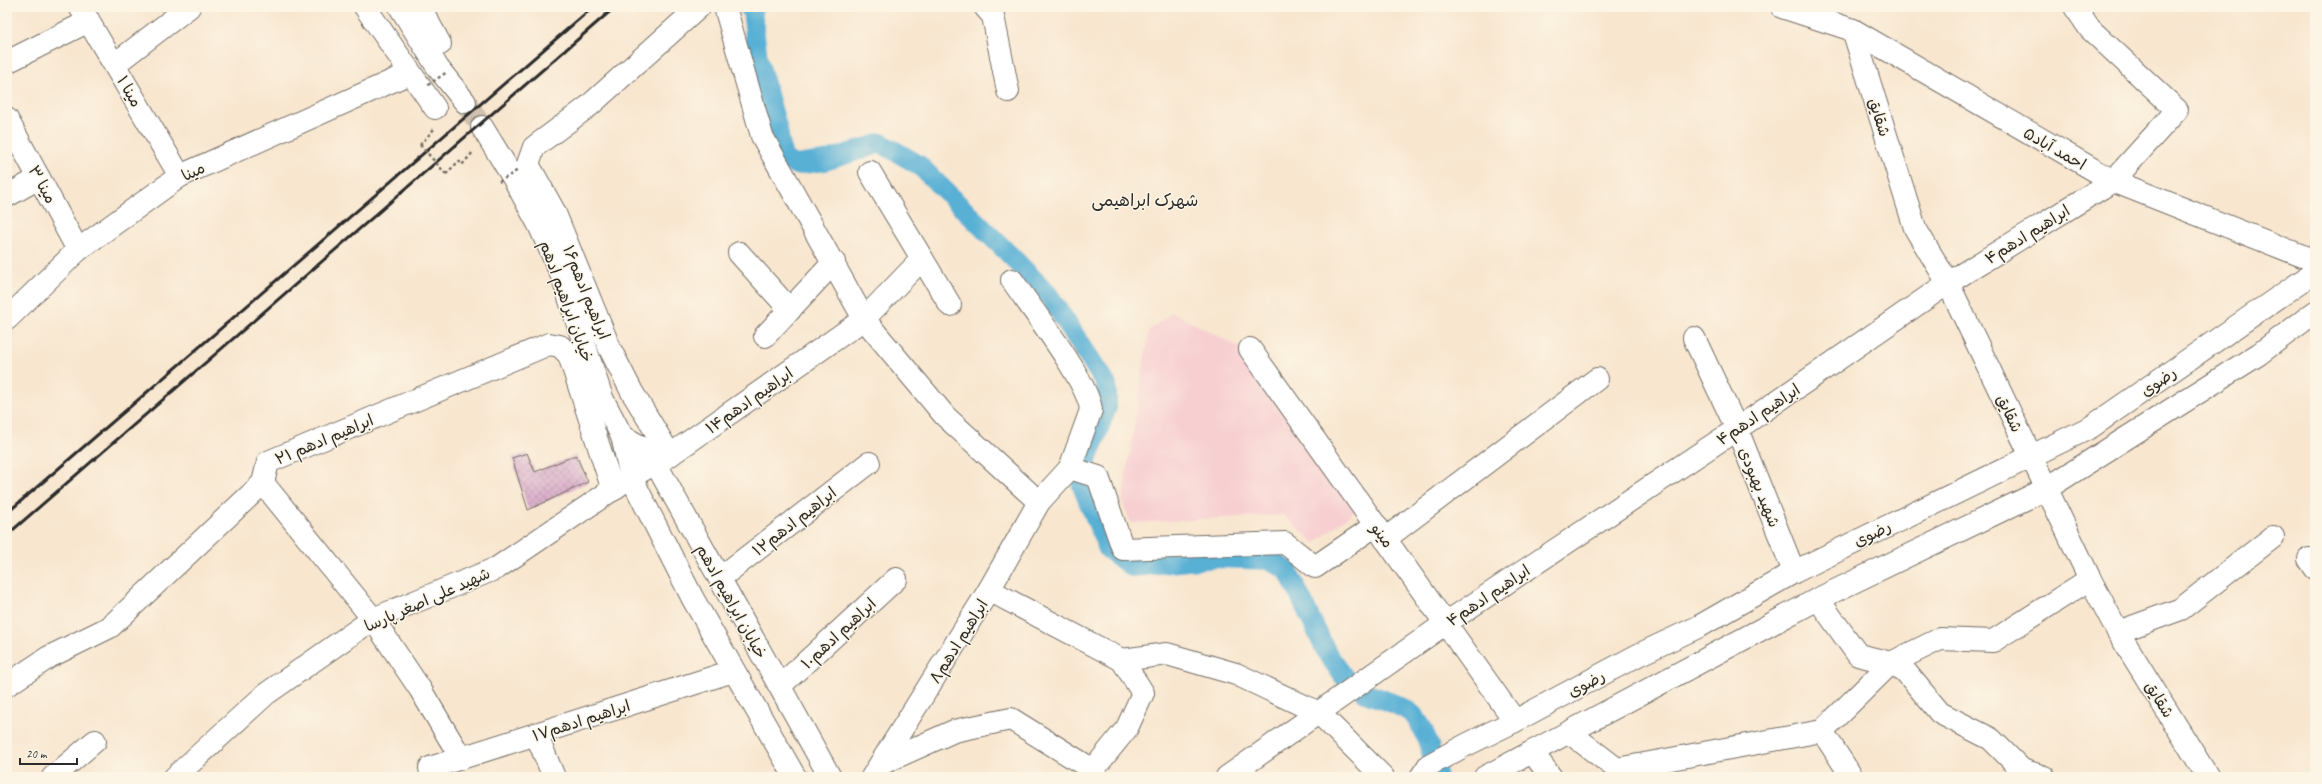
<svg xmlns="http://www.w3.org/2000/svg" width="2322" height="784" font-family="Caveat,'Playpen Sans Arabic',sans-serif">
<style>
.built{fill:#f7cfd1}
.lines{fill:none;stroke-linecap:round;stroke-linejoin:round}
.canal{stroke:#58b0d5;stroke-width:20}
.building{fill:url(#building-cross-hatch)}
.minor-tunnel{stroke:#cfc1ae;stroke-width:22;stroke-dasharray:22 11;stroke-linecap:butt}
.minor-casing{stroke:#736c64;stroke-width:24}
.path{stroke:#736c64;stroke-width:2.5;stroke-dasharray:3 3;stroke-linecap:butt}
.minor{stroke:#fff;stroke-width:22}
.rail{stroke:#2b2b2b;stroke-width:3}
.path-bridge{stroke:#736c64;stroke-width:2.5;stroke-dasharray:3 3;stroke-linecap:butt}
.labels{text-anchor:middle;stroke-width:3;stroke-linejoin:round;paint-order:stroke}
.street-label{font-size:16px;fill:#2b2b2b;stroke:#fcf5e5}
.neighbourhood-label{font-size:17px;fill:#2b2b2b;stroke:#fcf5e5}
</style>
<defs>
<pattern id="building-cross-hatch" width="8" height="8" patternUnits="userSpaceOnUse"><rect width="8" height="8" fill="#d7a7c9"/><path d="M0 0l8 8M0 8l8-8" fill="none" stroke="#af88a3"/></pattern>
</defs>
<rect width="100%" height="100%" fill="#fcf5e5"/>
<filter id="ink" filterUnits="userSpaceOnUse"><feTurbulence type="fractalNoise" baseFrequency=".025" numOctaves="2"/><feDisplacementMap in="SourceGraphic" scale="8" xChannelSelector="R" yChannelSelector="G"/><feConvolveMatrix kernelMatrix="1 2 1 2 8 2 1 2 1" color-interpolation-filters="sRGB"/></filter>
<filter id="wash" filterUnits="userSpaceOnUse"><feTurbulence type="fractalNoise" baseFrequency=".012" numOctaves="4" result="noise"/><feDisplacementMap in="SourceGraphic" scale="16" xChannelSelector="R" yChannelSelector="G"/><feGaussianBlur stdDeviation="0.9" result="paint"/><feColorMatrix in="noise" values="0 0 0 0 0 0 0 0 0 0 0 0 0 0 0 0 0 1.4 0 .05"/><feComposite in="paint" operator="in"/></filter>
<g filter="url(#wash)">
<rect width="100%" height="100%" fill="#f8e6cf"/>
<!-- built -->
<path class="built" d="M 1172,312 L 1243,349 L 1358,508 L 1315,543 L 1284,515 L 1131,523 L 1122,502 L 1149,331 Z"/>
<g class="lines">
<!-- canal -->
<g class="canal">
<path d="M 749,7 L 752,11 L 758,59 L 778,130 L 783,159 L 796,165 L 825,161 L 881,143 L 919,165 L 1014,259 L 1048,294 L 1085,351 L 1107,385 L 1107,407 L 1088,458"/>
<path d="M 1082,486 L 1108,549 L 1132,567 L 1216,558 L 1271,560 L 1288,571 L 1327,653 L 1344,677"/>
<path d="M 1365,693 C 1378,698 1406,706 1415,717 C 1428,733 1432,758 1438,777"/>
</g>
</g>
<g id="blocks">
<!-- building -->
<path class="building" d="M 527,453 L 535,472 L 576,455 L 588,482 L 528,510 L 512,458 Z"/>
</g>
</g>
<g filter="url(#ink)">
<use href="#blocks" fill-opacity="0" stroke="#736c64" stroke-width="1"/>
<g class="lines">
<!-- minor-tunnel -->
<path class="minor-tunnel" d="M 465,102 L 482,127"/>
<defs>
<g id="minor">
<path d="M 80,7 L 180,176"/>
<path d="M 365,7 L 435,108"/>
<path d="M 400,7 L 438,68 L 465,102"/>
<path d="M 420,7 L 440,44"/>
<path d="M 725,7 L 762,136 L 864,319 L 945,416 L 1039,502 L 1070,468 L 1098,477 L 1123,549 L 1285,543 L 1315,567 L 1376,525"/>
<path d="M 985,7 L 993,16 L 1008,91"/>
<path d="M 1782,7 L 1853,30 L 2113,181 L 2177,110 L 2090,29 L 2075,7"/>
<path d="M 1853,30 L 1915,228 L 1948,283 L 2090,579 L 2118,632 L 2208,777"/>
<path d="M 7,62 L 89,21"/>
<path d="M 115,64 L 189,7"/>
<path d="M 7,119 L 78,250"/>
<path d="M 482,127 L 514,179 L 539,225 L 562,276 L 602,398 L 622,436 L 631,477 L 693,599 L 795,777"/>
<path d="M 870,172 L 950,305"/>
<path d="M 7,196 L 39,178"/>
<path d="M 739,253 L 790,310"/>
<path d="M 1012,280 C 1031,308 1088,381 1091,410 L 1070,468"/>
<path d="M 7,319 L 78,250 L 180,176 L 410,73"/>
<path d="M 765,336 L 834,262"/>
<path d="M 1694,338 L 1737,429 L 1794,572"/>
<path d="M 1250,349 L 1515,721"/>
<path d="M 622,436 L 641,447 L 656,464 L 830,777"/>
<path d="M 670,455 L 632,392 L 610,349 L 554,211 L 528,164 L 534,147 L 589,106 L 699,7"/>
<path d="M 263,483 L 373,619 L 420,689 L 461,758"/>
<path d="M 1385,539 L 1597,379"/>
<path d="M 2309,559 L 2315,568"/>
<path d="M 720,578 L 869,463"/>
<path d="M 989,590 L 1122,660 L 1167,654 L 1236,674 L 1319,713 L 1383,777"/>
<path d="M 1818,599 L 1858,655 L 1891,663 L 1940,639 L 1993,641 L 2090,579"/>
<path d="M 2118,632 L 2181,609 L 2273,537"/>
<path d="M 7,685 L 49,657 L 110,627 L 263,483 L 268,462 L 549,344 L 560,346 L 569,355 L 613,490"/>
<path d="M 780,686 L 896,579"/>
<path d="M 1822,731 L 1852,777"/>
<path d="M 1570,733 L 1617,769 L 1822,731 L 1891,663 L 1905,671 L 1940,713 L 1991,739 L 2022,770 L 2044,777"/>
<path d="M 536,734 L 554,777"/>
<path d="M 1533,753 L 1551,777"/>
<path d="M 883,763 L 954,731 L 1011,719 L 1093,770 L 1127,728 L 1143,693 L 1122,660"/>
<path d="M 53,777 L 95,741"/>
<path d="M 175,777 L 266,694 L 373,619 L 497,568 L 631,477 L 670,455 L 864,319 L 922,259"/>
<path d="M 432,777 L 430,768 L 733,671"/>
<path d="M 872,777 L 989,590 L 1039,502"/>
<path d="M 1227,777 L 1446,623 L 1737,429 L 1948,283 L 2113,181 L 2315,261"/>
<path d="M 1421,777 L 1429,765 L 1466,745 L 1515,721 L 1638,655 L 1700,626 L 1794,572 L 2091,427 L 2315,272"/>
<path d="M 1485,777 L 1818,599 L 2046,489 L 2259,354 L 2315,312"/>
</g>
</defs>
<!-- minor casing -->
<use href="#minor" class="minor-casing"/>
<!-- path -->
<g class="path">
<path d="M 420,145 L 434,129"/>
<path d="M 446,174 L 459,161 L 462,165 L 473,152"/>
</g>
<!-- minor -->
<use href="#minor" class="minor"/>
<!-- rail -->
<g class="rail">
<path d="M 7,513 L 593,7"/>
<path d="M 7,535 L 615,7"/>
</g>
<!-- path-bridge -->
<g class="path-bridge">
<path d="M 428,85 L 447,72"/>
<path d="M 420,145 L 446,174"/>
<path d="M 499,182 L 518,170"/>
</g>
</g>
</g>
<g class="labels">
<!-- street labels -->
<g class="street-label">
<text transform="translate(130 91) rotate(60)" y="6">مینا ۱</text>
<text transform="translate(1880 117) rotate(73)" y="6">شقایق</text>
<text transform="translate(2055 148) rotate(30)" y="6">احمد آباد۵</text>
<text transform="translate(193 171) rotate(-26)" y="6">مینا</text>
<text transform="translate(43 184) rotate(61)" y="6">مینا ۳</text>
<text transform="translate(2027 234) rotate(-32)" y="6">ابراهیم ادهم۴</text>
<text transform="translate(587 292) rotate(68)" y="6">ابراهیم ادهم۱۶</text>
<text transform="translate(567 301) rotate(70)" y="6">خیابان ابراهیم ادهم</text>
<text transform="translate(2158 381) rotate(-34)" y="6">رضوی</text>
<text transform="translate(749 400) rotate(-35)" y="6">ابراهیم ادهم۱۴</text>
<text transform="translate(2010 413) rotate(65)" y="6">شقایق</text>
<text transform="translate(1758 414) rotate(-34)" y="6">ابراهیم ادهم۴</text>
<text transform="translate(324 439) rotate(-23)" y="6">ابراهیم ادهم ۲۱</text>
<text transform="translate(1760 487) rotate(68)" y="6">شهید بهبودی</text>
<text transform="translate(794 521) rotate(-38)" y="6">ابراهیم ادهم۱۲</text>
<text transform="translate(1872 533) rotate(-26)" y="6">رضوی</text>
<text transform="translate(1383 535) rotate(54)" y="6">مینو</text>
<text transform="translate(1488 595) rotate(-34)" y="6">ابراهیم ادهم۴</text>
<text transform="translate(427 599) rotate(-24)" y="6">شهید علی اصغر پارسا</text>
<text transform="translate(732 601) rotate(61)" y="6">خیابان ابراهیم ادهم</text>
<text transform="translate(838 633) rotate(-43)" y="6">ابراهیم ادهم۱۰</text>
<text transform="translate(958 641) rotate(-58)" y="6">ابراهیم ادهم۸</text>
<text transform="translate(1586 683) rotate(-28)" y="6">رضوی</text>
<text transform="translate(2160 699) rotate(58)" y="6">شقایق</text>
<text transform="translate(581 720) rotate(-18)" y="6">ابراهیم ادهم۱۷</text>
</g>
<!-- neighbourhood labels -->
<g class="neighbourhood-label">
<text x="1145" y="206">شهرک ابراهیمی</text>
</g>
</g>
<!-- margin -->
<rect width="2322" height="784" fill="none" stroke="#fcf5e5" stroke-width="24"/>
<!-- scale -->
<path d="M20 758v6h57v-6" fill="none" stroke="#2b2b2b" stroke-width="2"/>
<text x="26" y="758" font-size="12" fill="#2b2b2b" stroke="#fcf5e5" stroke-width="3" paint-order="stroke">20 m</text>
</svg>
